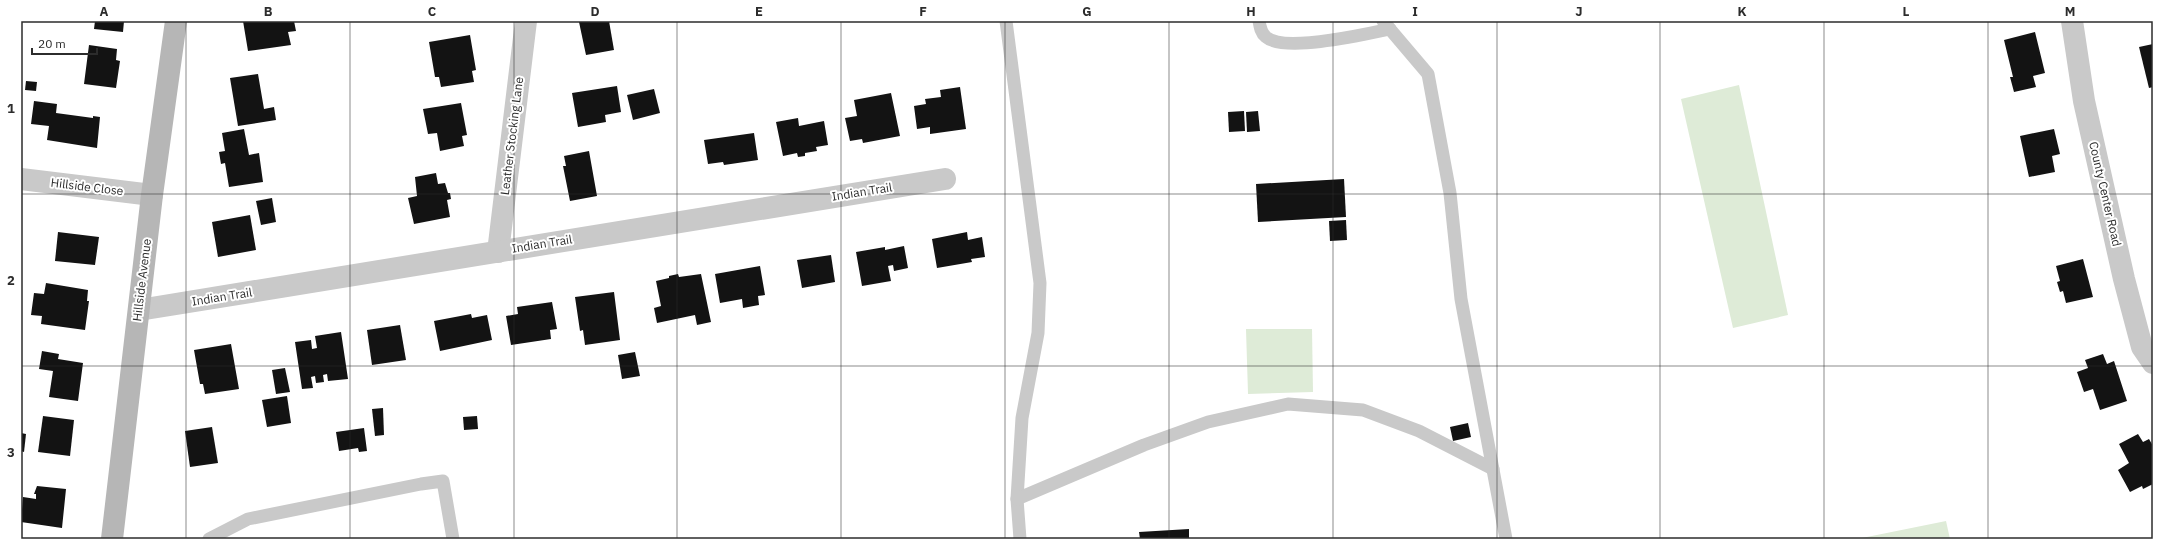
<svg xmlns="http://www.w3.org/2000/svg" width="2174" height="560" font-family="'IBM Plex Sans',sans-serif">
<style>
.green{fill:#deebd7}
.building{fill:#131313}
.lines{fill:none;stroke-linecap:round;stroke-linejoin:round}
.lane{stroke:#c9c9c9;stroke-width:13}
.street{stroke:#c9c9c9;stroke-width:22}
.secondary{stroke:#b6b6b6;stroke-width:22}
.grid{fill:none;stroke:#2c2c2c;stroke-width:1;stroke-opacity:0.55}
.labels{text-anchor:middle;stroke-width:4;stroke-linejoin:round;paint-order:stroke}
.street-label{font-size:12px;fill:#2c2c2c;stroke:#fff}
.neatline{fill:none;stroke:#2c2c2c;stroke-width:1.5}
.grid-label{font-size:13px;text-anchor:middle;font-weight:bold;fill:#2c2c2c}
</style>
<rect width="100%" height="100%" fill="#fff"/>
<!-- green -->
<g class="green">
<path d="M 1739,85 L 1788,315 L 1733,328 L 1681,99 Z"/>
<path d="M 1246,329 L 1312,329 L 1313,392 L 1248,394 Z"/>
<path d="M 1946,521 L 1950,539 L 1857,539 Z"/>
</g>
<!-- building -->
<g class="building">
<path d="M 95,21 L 124,21 L 123,32 L 94,29 Z"/>
<path d="M 243,21 L 294,21 L 296,31 L 288,32 L 291,45 L 248,51 Z"/>
<path d="M 609,21 L 614,50 L 586,55 L 579,22 Z"/>
<path d="M 2035,32 L 2045,73 L 2033,76 L 2036,87 L 2014,92 L 2010,77 L 2013,77 L 2004,40 Z"/>
<path d="M 470,35 L 476,70 L 472,71 L 474,82 L 441,87 L 439,77 L 435,77 L 429,42 Z"/>
<path d="M 2153,44 L 2153,87 L 2149,88 L 2139,47 Z"/>
<path d="M 89,45 L 117,49 L 116,60 L 120,61 L 116,88 L 84,84 Z"/>
<path d="M 258,74 L 264,109 L 274,107 L 276,120 L 238,126 L 230,78 Z"/>
<path d="M 26,81 L 37,82 L 36,91 L 25,90 Z"/>
<path d="M 617,86 L 621,112 L 605,115 L 606,122 L 578,127 L 572,93 Z"/>
<path d="M 960,87 L 966,129 L 930,134 L 930,127 L 917,129 L 914,106 L 926,104 L 925,99 L 941,97 L 940,90 Z"/>
<path d="M 654,89 L 660,113 L 633,120 L 627,95 Z"/>
<path d="M 891,93 L 900,136 L 863,143 L 862,139 L 850,141 L 845,118 L 857,116 L 854,100 Z"/>
<path d="M 34,101 L 57,104 L 56,113 L 93,118 L 93,116 L 100,117 L 97,148 L 47,140 L 49,126 L 31,124 Z"/>
<path d="M 461,103 L 467,135 L 462,136 L 464,146 L 440,151 L 437,133 L 428,134 L 423,109 Z"/>
<path d="M 1244,111 L 1245,131 L 1229,132 L 1228,112 Z"/>
<path d="M 1258,111 L 1260,131 L 1247,132 L 1246,112 Z"/>
<path d="M 798,118 L 799,126 L 824,121 L 828,145 L 816,147 L 817,151 L 805,153 L 805,156 L 798,157 L 797,153 L 783,156 L 776,122 Z"/>
<path d="M 244,129 L 249,155 L 259,153 L 263,182 L 229,187 L 225,163 L 221,164 L 219,152 L 225,151 L 222,133 Z"/>
<path d="M 2054,129 L 2060,154 L 2052,156 L 2055,172 L 2029,177 L 2020,136 Z"/>
<path d="M 754,133 L 758,160 L 724,165 L 723,162 L 708,164 L 704,140 Z"/>
<path d="M 589,151 L 597,196 L 570,201 L 563,166 L 566,166 L 564,156 Z"/>
<path d="M 436,173 L 438,184 L 445,183 L 448,193 L 450,193 L 451,199 L 447,200 L 450,217 L 414,224 L 408,198 L 417,196 L 415,177 Z"/>
<path d="M 1344,179 L 1346,217 L 1258,222 L 1256,184 Z"/>
<path d="M 272,198 L 276,222 L 261,225 L 256,201 Z"/>
<path d="M 250,215 L 256,250 L 218,257 L 212,222 Z"/>
<path d="M 1346,220 L 1347,240 L 1330,241 L 1329,221 Z"/>
<path d="M 58,232 L 99,237 L 95,265 L 55,261 Z"/>
<path d="M 967,232 L 968,240 L 982,237 L 985,257 L 971,259 L 972,262 L 937,268 L 932,239 Z"/>
<path d="M 904,246 L 908,268 L 894,271 L 893,265 L 888,266 L 891,281 L 862,286 L 856,252 L 885,247 L 885,250 Z"/>
<path d="M 831,255 L 835,282 L 802,288 L 797,260 Z"/>
<path d="M 2083,259 L 2093,297 L 2066,303 L 2063,291 L 2060,292 L 2057,282 L 2060,281 L 2056,266 Z"/>
<path d="M 760,266 L 765,295 L 758,296 L 759,305 L 743,308 L 742,299 L 720,303 L 715,274 Z"/>
<path d="M 678,274 L 679,277 L 701,274 L 711,322 L 697,325 L 695,315 L 657,323 L 654,308 L 661,306 L 656,281 L 669,278 L 669,276 Z"/>
<path d="M 46,283 L 88,290 L 87,301 L 89,301 L 85,330 L 41,324 L 42,316 L 31,315 L 34,293 L 44,294 Z"/>
<path d="M 614,292 L 620,340 L 585,345 L 583,330 L 580,331 L 575,297 Z"/>
<path d="M 552,302 L 557,329 L 550,330 L 551,339 L 511,345 L 506,316 L 518,314 L 517,307 Z"/>
<path d="M 471,314 L 472,318 L 487,315 L 492,340 L 440,351 L 434,321 Z"/>
<path d="M 400,325 L 406,360 L 372,365 L 367,330 Z"/>
<path d="M 341,332 L 348,379 L 328,381 L 327,374 L 323,375 L 324,382 L 316,383 L 315,376 L 311,377 L 313,388 L 302,389 L 295,342 L 311,340 L 312,349 L 317,348 L 315,336 Z"/>
<path d="M 231,344 L 239,389 L 205,394 L 203,384 L 200,384 L 194,350 Z"/>
<path d="M 42,351 L 59,354 L 58,359 L 83,363 L 78,401 L 49,397 L 53,371 L 39,369 Z"/>
<path d="M 635,352 L 640,376 L 622,379 L 618,355 Z"/>
<path d="M 2103,354 L 2107,364 L 2114,361 L 2127,401 L 2100,410 L 2093,389 L 2084,392 L 2077,372 L 2088,368 L 2085,360 Z"/>
<path d="M 285,368 L 290,392 L 276,394 L 272,370 Z"/>
<path d="M 287,396 L 291,423 L 267,427 L 262,400 Z"/>
<path d="M 383,408 L 384,435 L 375,436 L 372,409 Z"/>
<path d="M 43,416 L 74,420 L 70,456 L 38,452 Z"/>
<path d="M 477,416 L 478,429 L 464,430 L 463,417 Z"/>
<path d="M 1468,423 L 1471,437 L 1453,441 L 1450,427 Z"/>
<path d="M 212,427 L 218,463 L 190,467 L 185,431 Z"/>
<path d="M 364,428 L 367,451 L 359,452 L 358,448 L 339,451 L 336,432 Z"/>
<path d="M 21,433 L 26,434 L 24,452 L 21,451 Z"/>
<path d="M 2138,434 L 2143,442 L 2149,439 L 2153,446 L 2153,484 L 2143,489 L 2142,486 L 2130,492 L 2118,470 L 2129,463 L 2119,444 Z"/>
<path d="M 37,486 L 66,489 L 62,528 L 21,522 L 23,497 L 36,499 L 36,494 L 34,494 Z"/>
<path d="M 1189,529 L 1189,539 L 1140,539 L 1139,532 Z"/>
</g>
<g class="lines">
<!-- lane -->
<g class="lane">
<path d="M 1006,21 L 1040,283 L 1038,333 L 1022,418 L 1017,499 L 1020,539"/>
<path d="M 1259,21 C 1260,27 1261,33 1266,37 C 1284,53 1366,34 1390,29"/>
<path d="M 1383,21 L 1428,74 L 1450,193 L 1461,299 L 1506,539"/>
<path d="M 1017,499 L 1144,445 L 1208,422 L 1288,404 L 1363,410 L 1419,431 L 1493,469"/>
<path d="M 209,539 L 248,519 L 421,484 L 443,481 L 453,539"/>
</g>
<!-- street -->
<g class="street">
<path d="M 2072,21 L 2084,101 L 2124,279 L 2142,347 L 2153,363"/>
<path d="M 21,179 L 152,195"/>
<path d="M 498,252 L 526,21"/>
<path d="M 139,310 L 945,179"/>
</g>
<!-- secondary -->
<path class="secondary" d="M 112,539 L 152,195 L 176,21"/>
</g>
<!-- grid -->
<path class="grid" d="M 186,21 L 186,539M 350,21 L 350,539M 514,21 L 514,539M 677,21 L 677,539M 841,21 L 841,539M 1005,21 L 1005,539M 1169,21 L 1169,539M 1333,21 L 1333,539M 1497,21 L 1497,539M 1660,21 L 1660,539M 1824,21 L 1824,539M 1988,21 L 1988,539M 21,194 L 2153,194M 21,366 L 2153,366"/>
<g class="labels">
<!-- street labels -->
<g class="street-label">
<text transform="translate(512 136) rotate(-83)" y="4">Leather Stocking Lane</text>
<text transform="translate(87 187) rotate(7)" y="4">Hillside Close</text>
<text transform="translate(862 192) rotate(-9)" y="4">Indian Trail</text>
<text transform="translate(2105 194) rotate(77)" y="4">County Center Road</text>
<text transform="translate(542 244) rotate(-9)" y="4">Indian Trail</text>
<text transform="translate(142 280) rotate(-83)" y="4">Hillside Avenue</text>
<text transform="translate(222 297) rotate(-9)" y="4">Indian Trail</text>
</g>
</g>
<!-- border -->
<rect width="2174" height="560" fill="none" stroke="#ffffff" stroke-width="44"/>
<!-- scale -->
<path d="M32 48v6h65v-6" fill="none" stroke="#2c2c2c" stroke-width="2"/>
<text x="38" y="48" font-size="12" fill="#2c2c2c" stroke="#ffffff" stroke-width="3" paint-order="stroke">20 m</text>
<rect x="22" y="22" width="2130" height="516" class="neatline"/>
<g class="grid-label">
<text x="104" y="16">A</text>
<text x="268" y="16">B</text>
<text x="432" y="16">C</text>
<text x="595" y="16">D</text>
<text x="759" y="16">E</text>
<text x="923" y="16">F</text>
<text x="1087" y="16">G</text>
<text x="1251" y="16">H</text>
<text x="1415" y="16">I</text>
<text x="1579" y="16">J</text>
<text x="1742" y="16">K</text>
<text x="1906" y="16">L</text>
<text x="2070" y="16">M</text>
<text x="11" y="113">1</text>
<text x="11" y="285">2</text>
<text x="11" y="457">3</text>
</g>
</svg>
